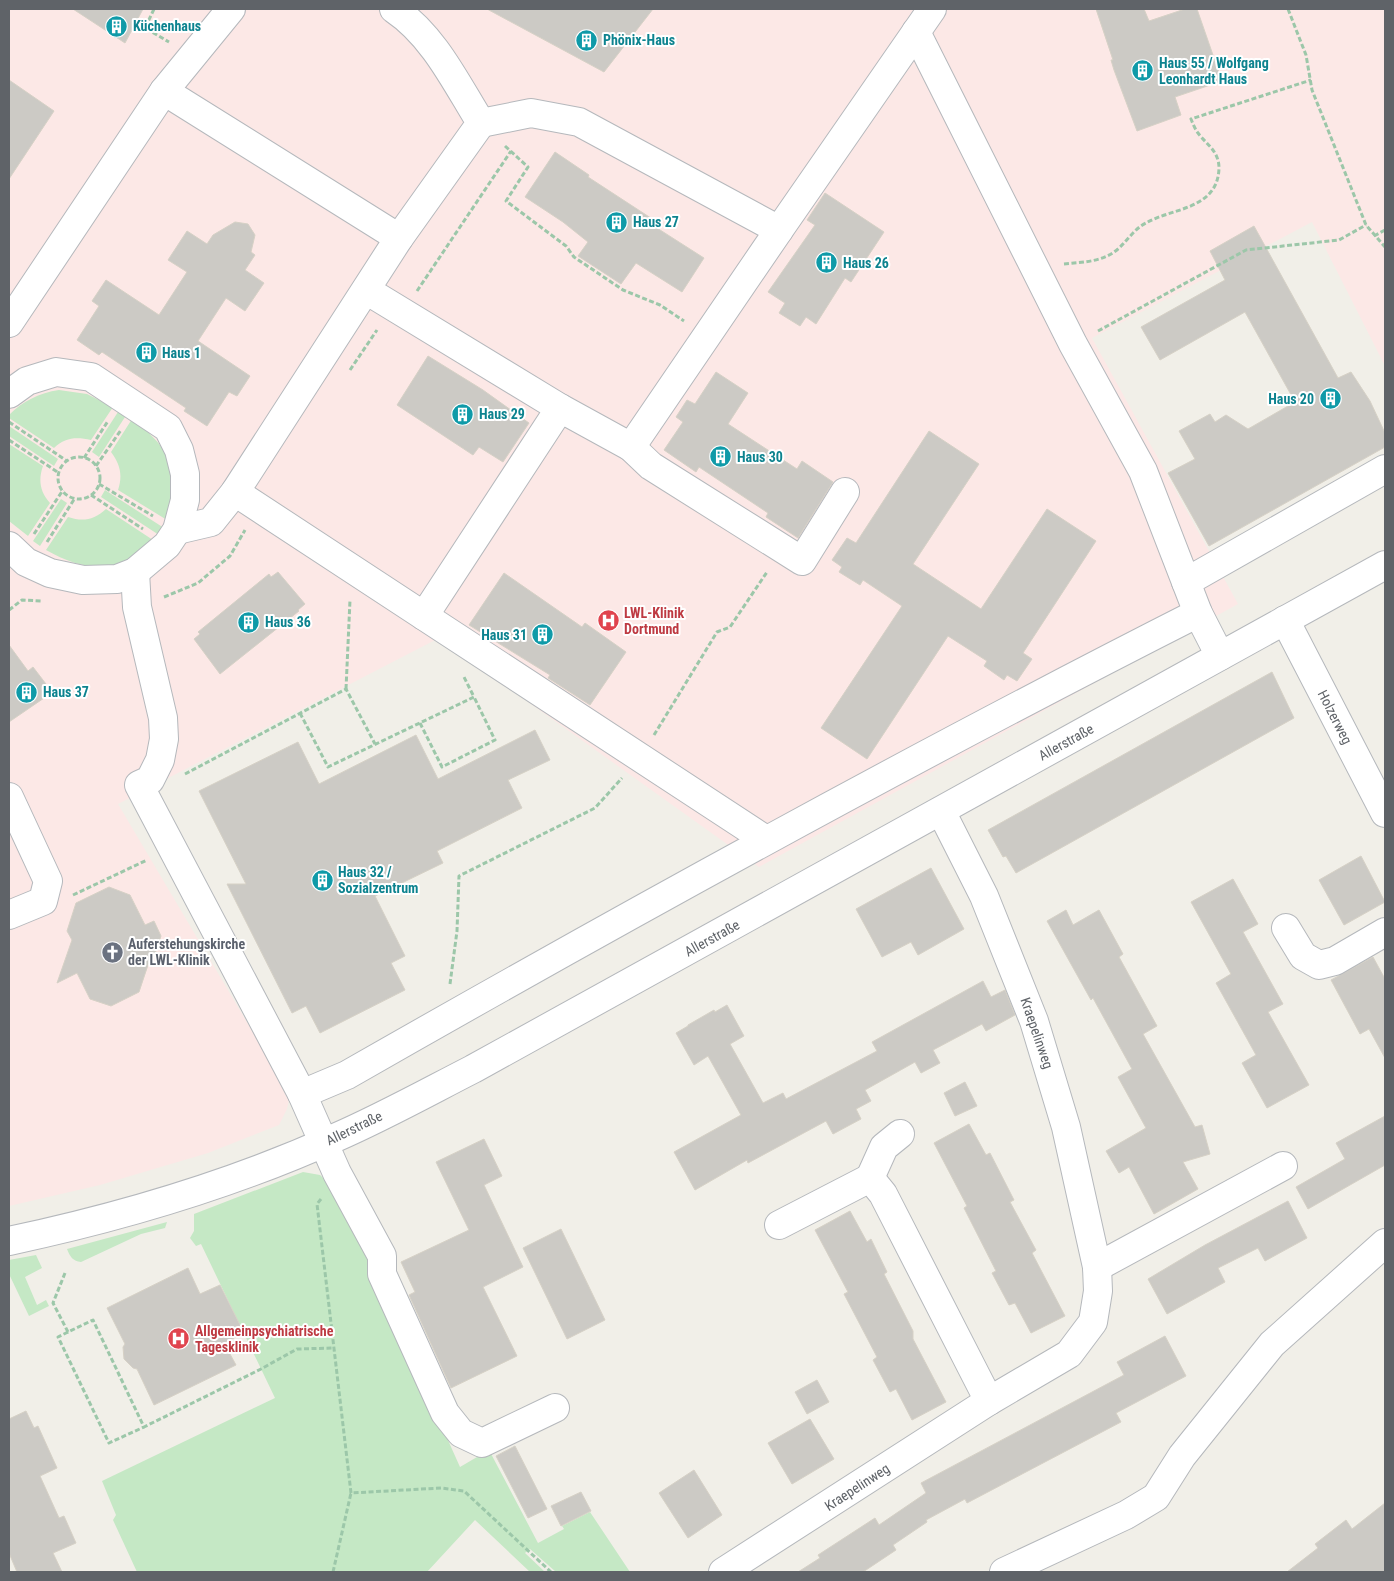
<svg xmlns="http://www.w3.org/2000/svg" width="1394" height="1581" font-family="'Roboto Condensed',sans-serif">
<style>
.medical{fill:#fce8e6}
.green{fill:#c5e8c5}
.building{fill:#cccac5;stroke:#d6d1c6}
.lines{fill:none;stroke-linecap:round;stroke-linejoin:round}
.minor-casing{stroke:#b5b8bc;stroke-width:30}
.path{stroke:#9cc7a9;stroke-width:3;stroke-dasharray:5 2.5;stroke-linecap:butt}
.minor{stroke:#fff;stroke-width:28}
.labels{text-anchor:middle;stroke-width:4;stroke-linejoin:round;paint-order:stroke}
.culture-label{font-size:14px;font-weight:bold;fill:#0d838f;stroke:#fff;text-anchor:start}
.health-label{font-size:14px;font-weight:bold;fill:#be3a42;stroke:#fff;text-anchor:start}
.street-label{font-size:14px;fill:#5f6368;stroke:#fff}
.worship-label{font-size:14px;font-weight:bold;fill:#5b616d;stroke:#fff;text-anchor:start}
</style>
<rect width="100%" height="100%" fill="#f1efe8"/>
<!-- medical -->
<path class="medical" d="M 9,9 L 1385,9 L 1385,366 L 1312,222 L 1092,338 L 1238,604 L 759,867 L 439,638 L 118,804 L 290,1095 L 287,1109 L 279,1125 L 208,1153 L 100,1185 L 9,1206 Z"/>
<!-- green -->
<g class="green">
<path d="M 59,390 L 87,394 L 113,407 L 91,440 C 77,437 65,437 54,448 L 9,418 L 9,415 C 23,401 39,393 59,390 Z"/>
<path d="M 118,412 L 125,417 L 99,457 L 92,452 Z"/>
<path d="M 132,419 C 173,450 179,470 167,520 L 118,490 C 123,475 120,464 111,452 Z"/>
<path d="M 9,426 L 58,459 L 54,466 L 9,436 Z"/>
<path d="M 9,444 L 43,466 C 38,480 40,492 50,503 L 28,536 L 9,521 Z"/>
<path d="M 105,490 L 164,528 L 159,535 L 101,497 Z"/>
<path d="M 61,499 L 67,503 L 40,546 L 33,541 Z"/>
<path d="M 106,509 L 156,542 C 119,574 87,573 46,550 L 68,517 C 83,522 94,520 106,509 Z"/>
<path d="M 303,1172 L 320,1175 L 336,1190 L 460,1467 L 489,1450 L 538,1543 L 564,1529 L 562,1526 L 590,1512 L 630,1572 L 556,1572 L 530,1549 L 525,1553 L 545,1572 L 530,1572 L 475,1520 L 427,1572 L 137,1572 L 113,1520 L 116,1515 L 102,1481 L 275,1398 L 201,1244 L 196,1246 L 190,1238 L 194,1231 L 194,1214 Z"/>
<path d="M 167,1222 L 165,1228 L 141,1234 L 81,1262 C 73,1261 70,1257 67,1249 Z"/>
<path d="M 36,1255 L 42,1268 L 25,1277 L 37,1305 L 46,1300 L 49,1306 L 29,1316 L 9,1274 L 9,1260 Z"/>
</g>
<!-- building -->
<g class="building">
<path d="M 73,9 L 143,9 L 125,43 Z"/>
<path d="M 487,9 L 653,9 L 604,72 Z"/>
<path d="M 1096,9 L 1144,9 L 1149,21 L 1185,9 L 1197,9 L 1222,81 L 1175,97 L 1181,115 L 1137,131 L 1114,70 L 1111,60 L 1113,60 Z"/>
<path d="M 9,80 L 54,111 L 9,179 Z"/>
<path d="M 555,152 L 589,175 L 588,177 L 660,224 L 657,228 L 704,258 L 682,292 L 636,263 L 621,284 L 578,256 L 588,242 L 563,222 L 525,197 Z"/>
<path d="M 825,193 L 884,232 L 851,282 L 845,278 L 816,324 L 806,317 L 800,326 L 779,313 L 785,303 L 768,292 L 815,225 L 807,220 Z"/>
<path d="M 235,222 L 248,224 L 255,235 L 251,252 L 255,255 L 245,270 L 264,283 L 245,311 L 226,298 L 198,341 L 250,376 L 237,396 L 229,392 L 207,426 L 184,411 L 186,408 L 102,352 L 99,355 L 77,340 L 99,306 L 92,301 L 106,280 L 159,315 L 187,272 L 168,260 L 187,231 L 207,244 L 213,235 Z"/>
<path d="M 1254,226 L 1338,378 L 1351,372 L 1370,401 L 1385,433 L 1385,447 L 1209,546 L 1168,473 L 1195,459 L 1179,431 L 1210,414 L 1215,422 L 1226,415 L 1248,429 L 1295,402 L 1245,312 L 1160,360 L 1141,327 L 1225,280 L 1210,251 Z"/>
<path d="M 428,356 L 483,390 L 529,423 L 503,462 L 479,447 L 473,455 L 397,405 Z"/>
<path d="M 716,372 L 748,393 L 728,424 L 797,469 L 802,461 L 833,482 L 798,538 L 766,517 L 768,513 L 699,467 L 696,472 L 664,450 L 683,422 L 676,417 L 687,400 L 695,404 Z"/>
<path d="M 929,431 L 979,464 L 913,564 L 981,609 L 1047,509 L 1096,541 L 1023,653 L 1032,659 L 1017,681 L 1007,675 L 1004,680 L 984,666 L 987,661 L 948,636 L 867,759 L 821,728 L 902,606 L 863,580 L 860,585 L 839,572 L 842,567 L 832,560 L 847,538 L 856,543 Z"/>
<path d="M 278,572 L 305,604 L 298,610 L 299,611 L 220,674 L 194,639 L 200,634 L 198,632 L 269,574 L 271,577 Z"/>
<path d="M 504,573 L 582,627 L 585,623 L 626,652 L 590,705 L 548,678 L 550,675 L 469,625 Z"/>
<path d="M 9,645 L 28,671 L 33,667 L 46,684 L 41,688 L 47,696 L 9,722 Z"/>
<path d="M 1272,672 L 1294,718 L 1016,873 L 1006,856 L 1003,857 L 988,830 Z"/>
<path d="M 535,730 L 550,760 L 508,780 L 522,808 L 437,851 L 443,863 L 375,896 L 405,956 L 391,963 L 405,990 L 320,1033 L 306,1006 L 292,1013 L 227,884 L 246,884 L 199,791 L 298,742 L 319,784 L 416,735 L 438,779 Z"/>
<path d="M 1361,856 L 1385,902 L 1344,925 L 1319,880 Z"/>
<path d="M 931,868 L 964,929 L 918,955 L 911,942 L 882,957 L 856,909 Z"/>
<path d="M 1233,879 L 1258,924 L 1243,932 L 1283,1004 L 1268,1012 L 1309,1085 L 1267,1108 L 1242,1063 L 1256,1055 L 1216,983 L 1231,974 L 1191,902 Z"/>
<path d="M 109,887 L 130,895 L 145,925 L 154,921 L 161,936 L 154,957 L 150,959 L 139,992 L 111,1006 L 90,999 L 77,973 L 57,983 L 72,940 L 67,931 L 76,903 Z"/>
<path d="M 1066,910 L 1073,925 L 1099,910 L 1123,954 L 1119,957 L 1157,1026 L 1143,1034 L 1195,1127 L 1202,1125 L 1210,1154 L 1183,1162 L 1198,1189 L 1154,1214 L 1129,1167 L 1119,1173 L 1106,1151 L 1146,1128 L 1118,1077 L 1132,1069 L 1093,998 L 1091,1000 L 1047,921 Z"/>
<path d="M 1373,957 L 1385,979 L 1385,1058 L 1369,1029 L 1360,1034 L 1331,980 Z"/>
<path d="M 983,981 L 991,997 L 1005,990 L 1015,1015 L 986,1031 L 982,1024 L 933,1050 L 940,1063 L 921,1073 L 915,1062 L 865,1090 L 871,1101 L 856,1109 L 861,1119 L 833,1134 L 826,1121 L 748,1163 L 747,1160 L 695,1190 L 674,1152 L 741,1115 L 708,1056 L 694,1065 L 676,1033 L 688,1026 L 688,1025 L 714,1010 L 715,1012 L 727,1005 L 744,1036 L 730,1044 L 763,1103 L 783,1093 L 786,1099 L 877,1051 L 872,1042 Z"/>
<path d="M 965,1082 L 977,1106 L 955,1116 L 944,1093 Z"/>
<path d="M 1385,1116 L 1385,1165 L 1308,1209 L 1296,1187 L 1345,1159 L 1336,1143 Z"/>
<path d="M 969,1124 L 986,1155 L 990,1153 L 1014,1200 L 1010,1202 L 1036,1250 L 1032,1253 L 1065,1316 L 1031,1333 L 1015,1303 L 1009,1305 L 992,1273 L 996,1271 L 964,1208 L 967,1206 L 934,1143 Z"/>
<path d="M 484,1139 L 502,1176 L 484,1185 L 523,1267 L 483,1287 L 517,1356 L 451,1388 L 409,1295 L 415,1292 L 401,1262 L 469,1230 L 436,1162 Z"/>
<path d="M 1288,1201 L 1307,1238 L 1265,1261 L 1258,1248 L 1218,1268 L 1225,1282 L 1167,1314 L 1148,1279 L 1205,1245 Z"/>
<path d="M 850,1211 L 867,1242 L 871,1239 L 887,1272 L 884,1274 L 913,1331 L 913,1339 L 946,1402 L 912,1420 L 896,1389 L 890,1392 L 873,1360 L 877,1357 L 844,1294 L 848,1292 L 815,1230 Z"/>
<path d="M 561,1229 L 605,1320 L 567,1339 L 523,1248 Z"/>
<path d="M 188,1268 L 200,1294 L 220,1285 L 244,1333 L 224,1343 L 236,1365 L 154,1405 L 137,1369 L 133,1368 L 124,1359 L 123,1347 L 125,1344 L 107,1308 Z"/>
<path d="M 1165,1336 L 1186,1376 L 1116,1413 L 1121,1422 L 967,1503 L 965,1499 L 926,1520 L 927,1522 L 893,1545 L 896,1550 L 863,1572 L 798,1572 L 820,1558 L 818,1555 L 875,1518 L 879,1525 L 926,1493 L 921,1483 L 1124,1375 L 1117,1362 Z"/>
<path d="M 817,1380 L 829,1402 L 807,1414 L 795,1392 Z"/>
<path d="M 26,1411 L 34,1428 L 38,1426 L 57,1468 L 40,1476 L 59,1518 L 64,1516 L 76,1543 L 53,1553 L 62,1572 L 17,1572 L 9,1553 L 9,1419 Z"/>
<path d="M 810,1419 L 834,1459 L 792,1484 L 768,1443 Z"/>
<path d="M 515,1446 L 547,1509 L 528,1518 L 496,1456 Z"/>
<path d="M 694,1470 L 722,1515 L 688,1538 L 659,1493 Z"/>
<path d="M 581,1492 L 591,1511 L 561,1526 L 551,1506 Z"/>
<path d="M 1385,1503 L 1385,1572 L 1287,1572 L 1318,1548 L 1315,1544 L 1346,1520 L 1352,1529 Z"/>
</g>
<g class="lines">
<defs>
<g id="minor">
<path d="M 916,32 L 1073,344 L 1143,471 L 1198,613 L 1220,656"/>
<path d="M 164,91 L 399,238"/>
<path d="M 779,230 L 932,9"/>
<path d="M 366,290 L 560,408"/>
<path d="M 9,323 L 164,91 L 231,9"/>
<path d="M 9,394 L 27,381 L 56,372 L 91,377 L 168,428 L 179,450 L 185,474 L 185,500 L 177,530 L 167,545 L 135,572 L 117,579 L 83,580 L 50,573 L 26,562 L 9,546"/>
<path d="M 631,447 L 651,466 L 802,561 L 845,492"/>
<path d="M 235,492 L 424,616 L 560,408 L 631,447 L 779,230 L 579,122 L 531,113 L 481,123"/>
<path d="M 177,530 L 211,522 L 235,492 L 399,238 L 481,123 C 456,83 434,36 394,9"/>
<path d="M 135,572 L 137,607 L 163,718 L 164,739 L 160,760 L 150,780 L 139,785 L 302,1094"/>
<path d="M 1186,582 L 1385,469"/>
<path d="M 424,616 L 766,840"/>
<path d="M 1285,620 L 1385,813"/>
<path d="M 9,797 L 48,881 L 43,901 L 9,915"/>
<path d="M 1286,928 L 1303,956 L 1319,965 L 1335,961 L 1385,932"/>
<path d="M 870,1178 L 884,1147 L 900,1134"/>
<path d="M 779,1225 L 870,1178 L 883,1194 L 989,1401"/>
<path d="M 9,1241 C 122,1217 231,1185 337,1137 C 383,1117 428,1092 473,1069 L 1385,565"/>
<path d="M 1097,1267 L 1283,1166"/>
<path d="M 555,1408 L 482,1443 L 461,1433 L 445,1413 L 382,1274 L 382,1256 L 337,1173 L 302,1094 L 347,1075 C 627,915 910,759 1198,613"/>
<path d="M 723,1572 L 989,1401 L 1069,1354 L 1093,1322 L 1098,1291 L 1097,1267 L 1066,1127 L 1034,1021 L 984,896 L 941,811"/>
<path d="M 1004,1572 L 1126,1515 L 1156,1497 L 1182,1456 L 1272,1344 L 1385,1243"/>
</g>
</defs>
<!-- minor casing -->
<use href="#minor" class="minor-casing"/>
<!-- path -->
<g class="path">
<path d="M 154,9 L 145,28 L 169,42"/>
<path d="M 1288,9 L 1306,55 L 1312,90 L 1366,225 L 1385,247"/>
<path d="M 505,146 L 528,167 L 506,201 L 566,246 L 574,257 L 623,290 L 660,305 L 684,321"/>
<path d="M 1374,236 L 1385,230"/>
<path d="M 1064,264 C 1083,262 1103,262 1118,249 C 1128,240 1134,229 1146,223 C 1171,208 1218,210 1219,168 C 1219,151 1206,144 1198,133 C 1195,129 1193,124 1191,119 L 1311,80"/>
<path d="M 417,291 L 511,151"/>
<path d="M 1098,331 L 1246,250 L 1339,240 L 1366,225"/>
<path d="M 350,370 L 377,330"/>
<path d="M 9,422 L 67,461"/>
<path d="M 9,440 L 59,473"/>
<circle cx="79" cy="478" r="21"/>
<path d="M 84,458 L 108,421"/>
<path d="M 96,466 L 121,430"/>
<path d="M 99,484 L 153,516"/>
<path d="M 91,495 L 143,529"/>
<path d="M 34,534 L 63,490"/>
<path d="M 47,542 L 75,498"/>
<path d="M 164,597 L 198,583 L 230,556 L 245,530"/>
<path d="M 9,610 L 22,600 L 42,601"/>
<path d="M 346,689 L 350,600"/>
<path d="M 300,713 L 328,767 L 474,697 L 464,677"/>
<path d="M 420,723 L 442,767 L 495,740 L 474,697"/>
<path d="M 654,735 L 717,632 L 730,627 L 767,572"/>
<path d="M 185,774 L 346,689 L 375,744"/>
<path d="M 73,895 L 147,860"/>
<path d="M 450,984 L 457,931 L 459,876 L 595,808 L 622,778"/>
<path d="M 321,1199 L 317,1204 L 351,1493 L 441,1488 L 464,1491 L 551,1572"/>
<path d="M 65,1273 L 53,1303 L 68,1332 L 93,1320 L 144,1427 L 261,1369 L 297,1349 L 334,1348"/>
<path d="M 68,1332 L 58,1337 L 109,1443 L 144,1427"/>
<path d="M 333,1572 L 351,1493"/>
</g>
<!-- minor -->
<use href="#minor" class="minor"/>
</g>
<!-- icons -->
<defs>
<symbol id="building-disc" viewBox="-11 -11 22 22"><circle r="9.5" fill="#0f9aa8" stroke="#fff"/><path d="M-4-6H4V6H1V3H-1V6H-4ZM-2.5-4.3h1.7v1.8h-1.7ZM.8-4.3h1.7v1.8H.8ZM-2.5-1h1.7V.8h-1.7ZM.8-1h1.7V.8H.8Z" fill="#fff"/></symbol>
<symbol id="hospital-disc" viewBox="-11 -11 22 22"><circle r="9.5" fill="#e0444e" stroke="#fff"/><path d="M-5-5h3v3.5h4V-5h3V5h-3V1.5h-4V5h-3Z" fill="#fff"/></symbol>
<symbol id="church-disc" viewBox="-11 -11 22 22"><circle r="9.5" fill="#6b7280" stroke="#fff"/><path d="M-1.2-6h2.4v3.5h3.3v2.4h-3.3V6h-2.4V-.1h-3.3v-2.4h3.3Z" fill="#fff"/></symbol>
</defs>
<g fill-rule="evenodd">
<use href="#building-disc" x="104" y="14" width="25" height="25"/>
<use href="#building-disc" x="574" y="28" width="25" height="25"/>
<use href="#building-disc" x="1130" y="58" width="25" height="25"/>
<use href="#building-disc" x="604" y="210" width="25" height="25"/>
<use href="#building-disc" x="814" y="250" width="25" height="25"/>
<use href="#building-disc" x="134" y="340" width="25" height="25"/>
<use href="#building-disc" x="1318" y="386" width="25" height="25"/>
<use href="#building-disc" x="450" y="402" width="25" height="25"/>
<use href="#building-disc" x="708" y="444" width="25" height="25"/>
<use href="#hospital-disc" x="596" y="608" width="25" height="25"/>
<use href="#building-disc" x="236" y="610" width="25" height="25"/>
<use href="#building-disc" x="530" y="622" width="25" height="25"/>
<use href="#building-disc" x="14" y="680" width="25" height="25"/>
<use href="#building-disc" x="310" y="868" width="25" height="25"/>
<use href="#church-disc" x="100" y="940" width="25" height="25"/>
<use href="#hospital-disc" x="166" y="1326" width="25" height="25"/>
</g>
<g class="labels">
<!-- culture labels -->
<g class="culture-label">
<text x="133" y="31">Küchenhaus</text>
<text x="603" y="45">Phönix-Haus</text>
<text x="1159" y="68">Haus 55 / Wolfgang<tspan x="1159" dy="16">Leonhardt Haus</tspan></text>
<text x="633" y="227">Haus 27</text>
<text x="843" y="268">Haus 26</text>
<text x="162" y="358">Haus 1</text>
<text x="1314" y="404" text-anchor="end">Haus 20</text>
<text x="479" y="419">Haus 29</text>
<text x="737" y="462">Haus 30</text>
<text x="265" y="627">Haus 36</text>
<text x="527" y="640" text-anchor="end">Haus 31</text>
<text x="43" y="697">Haus 37</text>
<text x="338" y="877">Haus 32 /<tspan x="338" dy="16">Sozialzentrum</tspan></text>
</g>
<!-- health labels -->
<g class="health-label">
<text x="624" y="618">LWL-Klinik<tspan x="624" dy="16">Dortmund</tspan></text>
<text x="195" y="1336">Allgemeinpsychiatrische<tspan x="195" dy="16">Tagesklinik</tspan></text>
</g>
<!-- street labels -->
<g class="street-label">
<text transform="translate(1335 717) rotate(63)" y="5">Holzerweg</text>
<text transform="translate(1066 742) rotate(-29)" y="5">Allerstraße</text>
<text transform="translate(712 938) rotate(-29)" y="5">Allerstraße</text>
<text transform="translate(1037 1033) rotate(71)" y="5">Kraepelinweg</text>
<text transform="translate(354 1128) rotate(-26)" y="5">Allerstraße</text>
<text transform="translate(857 1487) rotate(-33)" y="5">Kraepelinweg</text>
</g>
<!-- worship labels -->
<g class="worship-label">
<text x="128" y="949">Auferstehungskirche<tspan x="128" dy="16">der LWL-Klinik</tspan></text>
</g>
</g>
<!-- border -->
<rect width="1394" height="1581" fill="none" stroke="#5f6368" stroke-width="20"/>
</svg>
